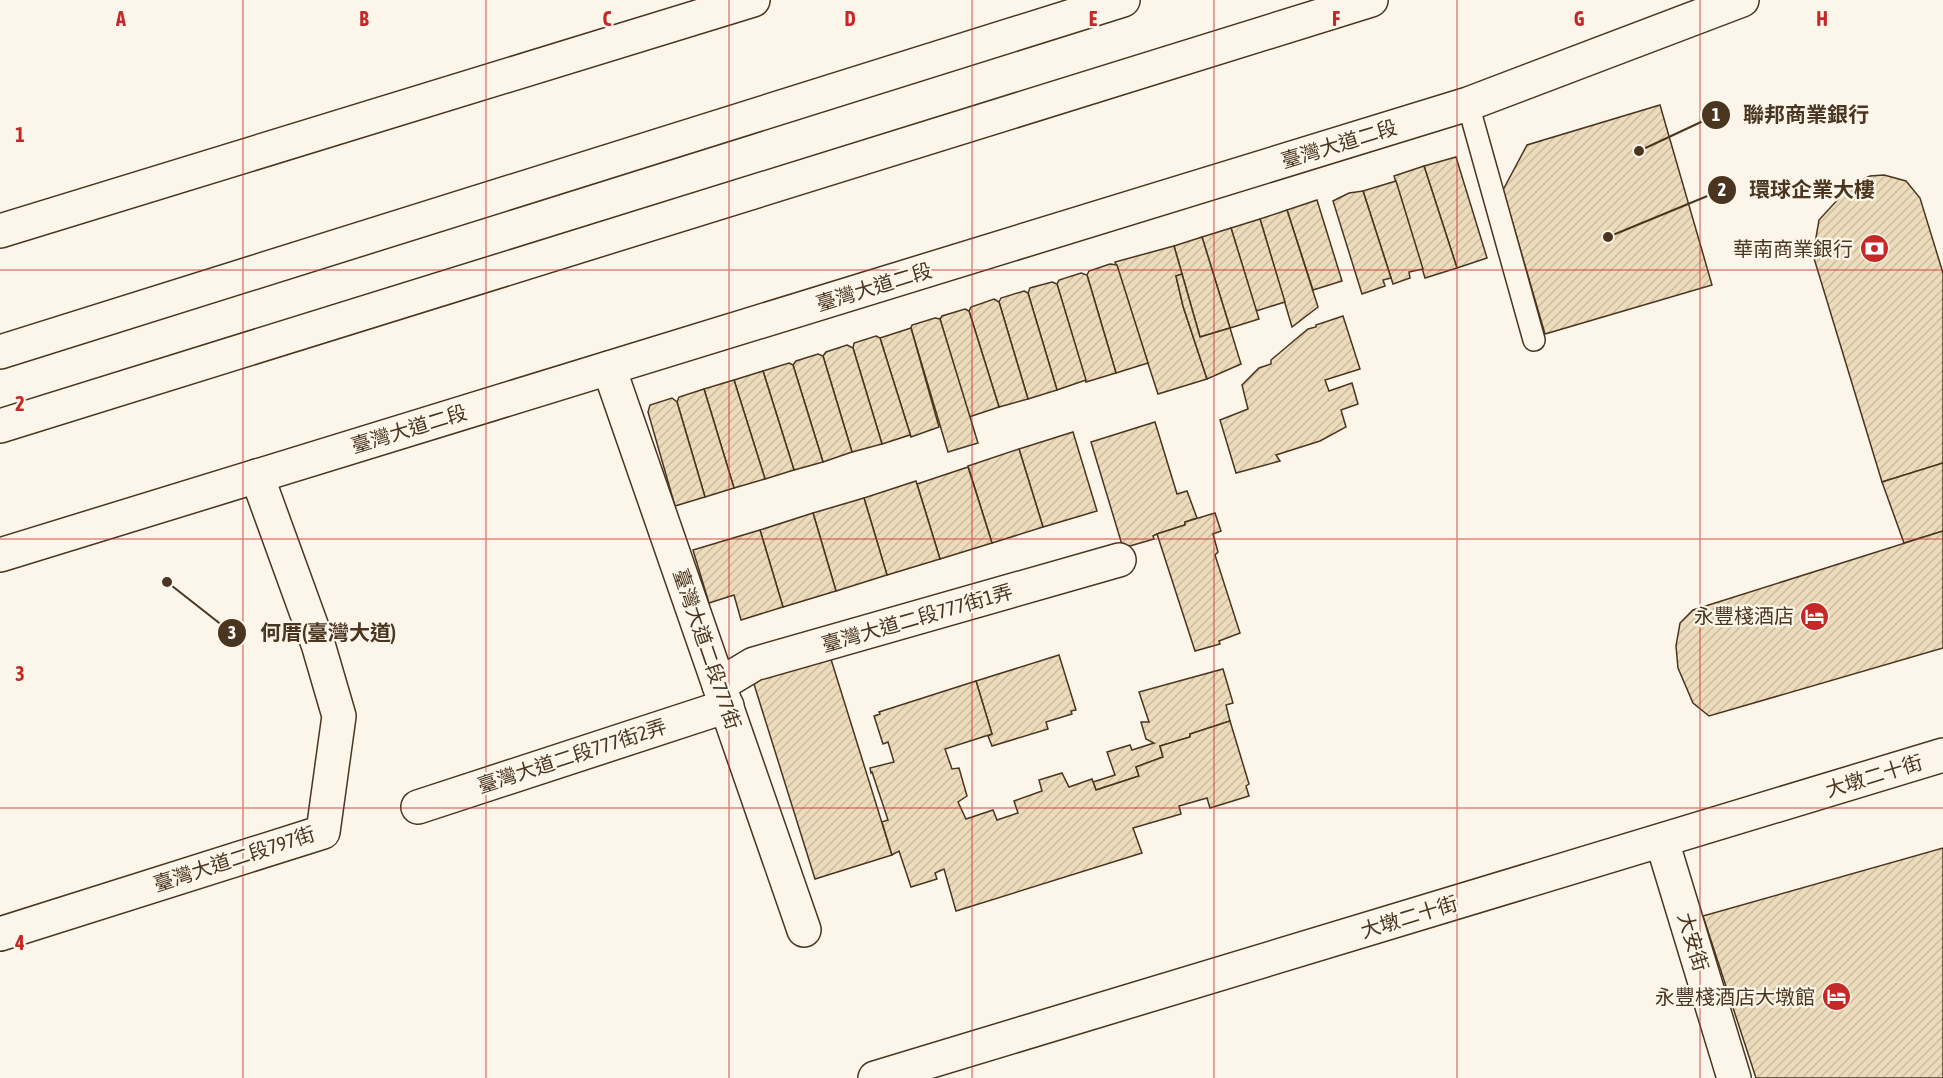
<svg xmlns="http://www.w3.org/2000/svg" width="1943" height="1078" font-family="'Asap Condensed','Noto Sans TC',sans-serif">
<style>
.building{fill:url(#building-hatch);stroke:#4a3520;stroke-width:1.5}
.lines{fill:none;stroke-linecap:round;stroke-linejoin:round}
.lane-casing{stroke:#4a3520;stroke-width:24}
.street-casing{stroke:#4a3520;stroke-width:36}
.primary-casing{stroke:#4a3520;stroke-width:36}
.lane{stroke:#fbf6e9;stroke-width:21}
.street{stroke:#fbf6e9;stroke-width:33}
.primary{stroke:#fbf6e9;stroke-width:33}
.grid{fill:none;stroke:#c62828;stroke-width:1.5;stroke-opacity:0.55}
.labels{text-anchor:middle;stroke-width:4.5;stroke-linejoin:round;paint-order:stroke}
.street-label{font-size:20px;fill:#4a3520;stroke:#fbf6e9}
.poi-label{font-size:20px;fill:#4a3520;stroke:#fbf6e9;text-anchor:end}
.grid-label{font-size:20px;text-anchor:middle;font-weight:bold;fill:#c62828;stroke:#fbf6e9;stroke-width:4.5;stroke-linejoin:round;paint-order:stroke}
.leader{fill:none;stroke:#4a3520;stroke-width:2}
.callout-dot{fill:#4a3520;stroke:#fbf6e9;stroke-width:2}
.mark-label{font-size:18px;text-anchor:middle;font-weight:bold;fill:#fff}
.callout-label{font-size:21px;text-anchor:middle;font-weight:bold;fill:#4a3520;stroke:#fbf6e9;stroke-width:4.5;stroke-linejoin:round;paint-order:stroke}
</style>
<defs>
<pattern id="building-hatch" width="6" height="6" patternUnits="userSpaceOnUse" patternTransform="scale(1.5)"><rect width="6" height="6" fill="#ecdcbc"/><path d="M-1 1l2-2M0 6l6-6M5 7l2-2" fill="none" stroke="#ccbda1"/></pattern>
</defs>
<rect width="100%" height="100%" fill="#fbf6e9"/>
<!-- building -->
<g class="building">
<path d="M 1660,105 L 1712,285 L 1545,334 L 1503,190 L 1527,145 Z"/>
<path d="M 1456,157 L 1487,258 L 1457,268 L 1424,166 Z"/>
<path d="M 1424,166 L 1457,268 L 1425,278 L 1394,176 Z"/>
<path d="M 1884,175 L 1906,181 L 1920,198 L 1943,273 L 1943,463 L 1882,482 L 1813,255 L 1819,220 L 1851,185 L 1870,176 Z"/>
<path d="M 1396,181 L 1423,269 L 1409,272 L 1410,278 L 1393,284 L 1363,191 Z"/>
<path d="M 1363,191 L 1391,278 L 1383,280 L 1385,286 L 1362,294 L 1333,201 L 1349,193 Z"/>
<path d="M 1317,200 L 1342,281 L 1313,290 L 1287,210 Z"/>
<path d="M 1287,210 L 1318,307 L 1292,327 L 1260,219 Z"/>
<path d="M 1260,219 L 1285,302 L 1256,311 L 1231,228 Z"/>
<path d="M 1231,228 L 1259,319 L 1230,328 L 1202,237 Z"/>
<path d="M 1202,237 L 1230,328 L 1200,337 L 1174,246 Z"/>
<path d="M 1174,246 L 1182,274 L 1176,276 L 1183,306 L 1207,379 L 1158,394 L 1115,262 Z"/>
<path d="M 1110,264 L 1117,265 L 1148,363 L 1116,373 L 1087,275 L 1089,271 Z"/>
<path d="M 1081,273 L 1087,275 L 1116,373 L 1086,382 L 1057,284 L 1059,280 Z"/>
<path d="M 1182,274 L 1200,337 L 1230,328 L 1241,364 L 1207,379 L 1183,306 L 1176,276 Z"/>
<path d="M 1052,282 L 1057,284 L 1086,380 L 1057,390 L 1028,293 L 1030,288 Z"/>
<path d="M 1024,291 L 1028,293 L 1057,390 L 1028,399 L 999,302 L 1001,298 Z"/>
<path d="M 994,299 L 999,302 L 1028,399 L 999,407 L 969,311 L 971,307 Z"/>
<path d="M 965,309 L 969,311 L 999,407 L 969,417 L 940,319 L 942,316 Z"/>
<path d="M 1343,316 L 1360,369 L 1325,380 L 1329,391 L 1352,383 L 1358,404 L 1341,410 L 1346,427 L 1320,441 L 1276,455 L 1280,461 L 1236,473 L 1220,420 L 1248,409 L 1242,385 L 1259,368 L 1271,364 L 1271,360 L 1308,329 L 1316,327 L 1316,325 Z"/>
<path d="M 935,318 L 940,319 L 978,443 L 948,452 L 911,328 L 912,325 Z"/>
<path d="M 911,328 L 939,427 L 911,437 L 880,338 Z"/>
<path d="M 876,336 L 880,338 L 911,437 L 910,435 L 882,444 L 853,348 L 854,343 Z"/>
<path d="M 847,345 L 853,348 L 882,444 L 852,452 L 823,356 L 826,352 Z"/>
<path d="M 818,354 L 823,356 L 852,452 L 823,462 L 793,365 L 796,361 Z"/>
<path d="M 789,363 L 793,365 L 823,462 L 794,470 L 763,371 Z"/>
<path d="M 763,371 L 794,470 L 765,479 L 734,380 Z"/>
<path d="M 734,380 L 765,479 L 734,488 L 704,389 Z"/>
<path d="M 704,389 L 734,488 L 705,497 L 677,402 L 679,397 Z"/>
<path d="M 672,398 L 677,402 L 705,497 L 675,506 L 648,412 L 650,405 Z"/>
<path d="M 1155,422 L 1177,494 L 1187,491 L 1197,518 L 1185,522 L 1185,525 L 1157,534 L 1153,536 L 1154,539 L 1123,548 L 1091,442 Z"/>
<path d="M 1073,432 L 1097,511 L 1043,527 L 1019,449 Z"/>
<path d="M 1019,449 L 1043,527 L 992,543 L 968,466 Z"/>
<path d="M 1943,463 L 1943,531 L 1904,543 L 1882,482 Z"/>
<path d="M 968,467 L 992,543 L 940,559 L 917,484 Z"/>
<path d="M 916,481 L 940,559 L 887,575 L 864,498 Z"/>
<path d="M 864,498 L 887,575 L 836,591 L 813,513 Z"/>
<path d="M 813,513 L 836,591 L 783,607 L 760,530 Z"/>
<path d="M 1215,513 L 1221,531 L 1213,534 L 1218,552 L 1215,555 L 1240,633 L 1219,641 L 1220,644 L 1195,651 L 1157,534 L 1185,525 L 1185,522 Z"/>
<path d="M 760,530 L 783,607 L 741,620 L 734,595 L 709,603 L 693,550 Z"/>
<path d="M 1943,531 L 1943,648 L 1709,716 L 1693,703 L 1678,668 L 1676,646 L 1680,623 L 1693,610 Z"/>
<path d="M 1059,655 L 1076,710 L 1071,711 L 1072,714 L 1046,722 L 1048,729 L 992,746 L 988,736 L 992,734 L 976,681 Z"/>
<path d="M 830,656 L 892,855 L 815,879 L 753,681 Z"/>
<path d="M 1223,669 L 1233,703 L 1226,705 L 1230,721 L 1190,734 L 1190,737 L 1160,746 L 1163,757 L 1136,767 L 1139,776 L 1096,790 L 1093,782 L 1115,775 L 1107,752 L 1130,745 L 1132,750 L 1154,743 L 1146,739 L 1141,722 L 1149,722 L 1139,692 Z"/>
<path d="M 976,681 L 992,734 L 945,749 L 952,769 L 959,768 L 967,796 L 958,802 L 966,819 L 993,810 L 997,820 L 1018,813 L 1014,801 L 1042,791 L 1039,780 L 1062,773 L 1069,787 L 1092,779 L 1096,790 L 1139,776 L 1136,767 L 1163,757 L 1160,746 L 1190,737 L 1190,734 L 1230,721 L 1249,784 L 1246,786 L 1249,796 L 1210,808 L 1207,798 L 1179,806 L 1181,814 L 1133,828 L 1142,853 L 956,911 L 944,869 L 935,873 L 937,879 L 911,887 L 899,851 L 892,855 L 882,822 L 888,820 L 872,772 L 871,773 L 870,768 L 894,762 L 888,742 L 883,744 L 874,716 L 880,714 L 879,712 Z"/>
<path d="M 1943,848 L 1943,1078 L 1756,1078 L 1703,916 Z"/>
</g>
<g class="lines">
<defs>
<path id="lane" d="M 1468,104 L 1534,340"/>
<g id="street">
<path d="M 609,368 L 804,930"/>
<path d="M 719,685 L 754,664 L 1119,560"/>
<path d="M 418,807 L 727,706"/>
<path d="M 1662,841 L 1734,1078"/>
<path d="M 0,934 L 323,832 L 339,716 L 318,644 L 257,476"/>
<path d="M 875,1078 L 1943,755"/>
</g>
<g id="primary">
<path d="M 0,231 L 753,0"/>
<path d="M 0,352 L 1123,0"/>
<path d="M 0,426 L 1371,0"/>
<path d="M 0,555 L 1468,104 L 1742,0"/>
</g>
</defs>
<!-- lane casing -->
<use href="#lane" class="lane-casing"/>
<!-- street casing -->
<use href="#street" class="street-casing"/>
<!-- primary casing -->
<use href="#primary" class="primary-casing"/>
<!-- lane -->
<use href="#lane" class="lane"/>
<!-- street -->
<use href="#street" class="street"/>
<!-- primary -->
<use href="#primary" class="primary"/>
</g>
<!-- grid -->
<path class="grid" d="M 243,0 L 243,1078M 486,0 L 486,1078M 729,0 L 729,1078M 972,0 L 972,1078M 1214,0 L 1214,1078M 1457,0 L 1457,1078M 1700,0 L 1700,1078M 0,270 L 1943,270M 0,539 L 1943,539M 0,808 L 1943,808"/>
<!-- icons -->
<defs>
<symbol id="bank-disc" viewBox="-11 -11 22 22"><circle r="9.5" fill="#c62828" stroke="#fbf6e9"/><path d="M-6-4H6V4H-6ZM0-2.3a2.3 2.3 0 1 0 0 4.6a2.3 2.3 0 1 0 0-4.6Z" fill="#fff"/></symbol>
<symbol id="hotel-disc" viewBox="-11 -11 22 22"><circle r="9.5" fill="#c62828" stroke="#fbf6e9"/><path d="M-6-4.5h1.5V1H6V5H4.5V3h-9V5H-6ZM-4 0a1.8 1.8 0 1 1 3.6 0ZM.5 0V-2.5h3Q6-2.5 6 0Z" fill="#fff"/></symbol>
</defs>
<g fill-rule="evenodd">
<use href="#bank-disc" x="1858" y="232" width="33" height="33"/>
<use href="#hotel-disc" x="1798" y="600" width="33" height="33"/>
<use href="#hotel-disc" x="1820" y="980" width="33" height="33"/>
</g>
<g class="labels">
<!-- street labels -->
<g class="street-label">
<text transform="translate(1339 144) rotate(-17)" y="7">臺灣大道二段</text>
<text transform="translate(874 287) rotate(-17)" y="7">臺灣大道二段</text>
<text transform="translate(409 429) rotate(-17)" y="7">臺灣大道二段</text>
<text transform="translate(917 618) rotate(-16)" y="7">臺灣大道二段777街1弄</text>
<text transform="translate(707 649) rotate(71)" y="7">臺灣大道二段777街</text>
<text transform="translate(572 756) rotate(-18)" y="7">臺灣大道二段777街2弄</text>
<text transform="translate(1874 776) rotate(-17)" y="7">大墩二十街</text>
<text transform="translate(234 859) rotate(-18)" y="7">臺灣大道二段797街</text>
<text transform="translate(1409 917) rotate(-17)" y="7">大墩二十街</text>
<text transform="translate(1693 942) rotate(73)" y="7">大安街</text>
</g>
<!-- poi labels -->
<g class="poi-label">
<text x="1853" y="256">華南商業銀行</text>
<text x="1794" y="623">永豐棧酒店</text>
<text x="1815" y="1004">永豐棧酒店大墩館</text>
</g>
</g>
<g class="grid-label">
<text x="121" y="26">A</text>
<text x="364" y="26">B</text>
<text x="607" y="26">C</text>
<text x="850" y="26">D</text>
<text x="1093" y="26">E</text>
<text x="1336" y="26">F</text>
<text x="1579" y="26">G</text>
<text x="1822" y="26">H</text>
<text x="20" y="142">1</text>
<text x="20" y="411">2</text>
<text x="20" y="681">3</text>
<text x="20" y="950">4</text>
</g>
<!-- callouts -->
<path class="leader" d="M1639 151L1716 115M1608 237L1722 190M167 582L232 633"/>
<g class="callout-dot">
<circle cx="1639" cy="151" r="6"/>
<circle cx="1608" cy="237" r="6"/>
<circle cx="167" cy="582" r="6"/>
<circle cx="1716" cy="115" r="15"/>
<circle cx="1722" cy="190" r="15"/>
<circle cx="232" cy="633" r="15"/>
</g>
<g class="mark-label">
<text x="1716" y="121">1</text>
<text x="1722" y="196">2</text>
<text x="232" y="639">3</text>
</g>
<g class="callout-label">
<text x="1806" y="122">聯邦商業銀行</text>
<text x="1812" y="197">環球企業大樓</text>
<text x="328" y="640">何厝(臺灣大道)</text>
</g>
</svg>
